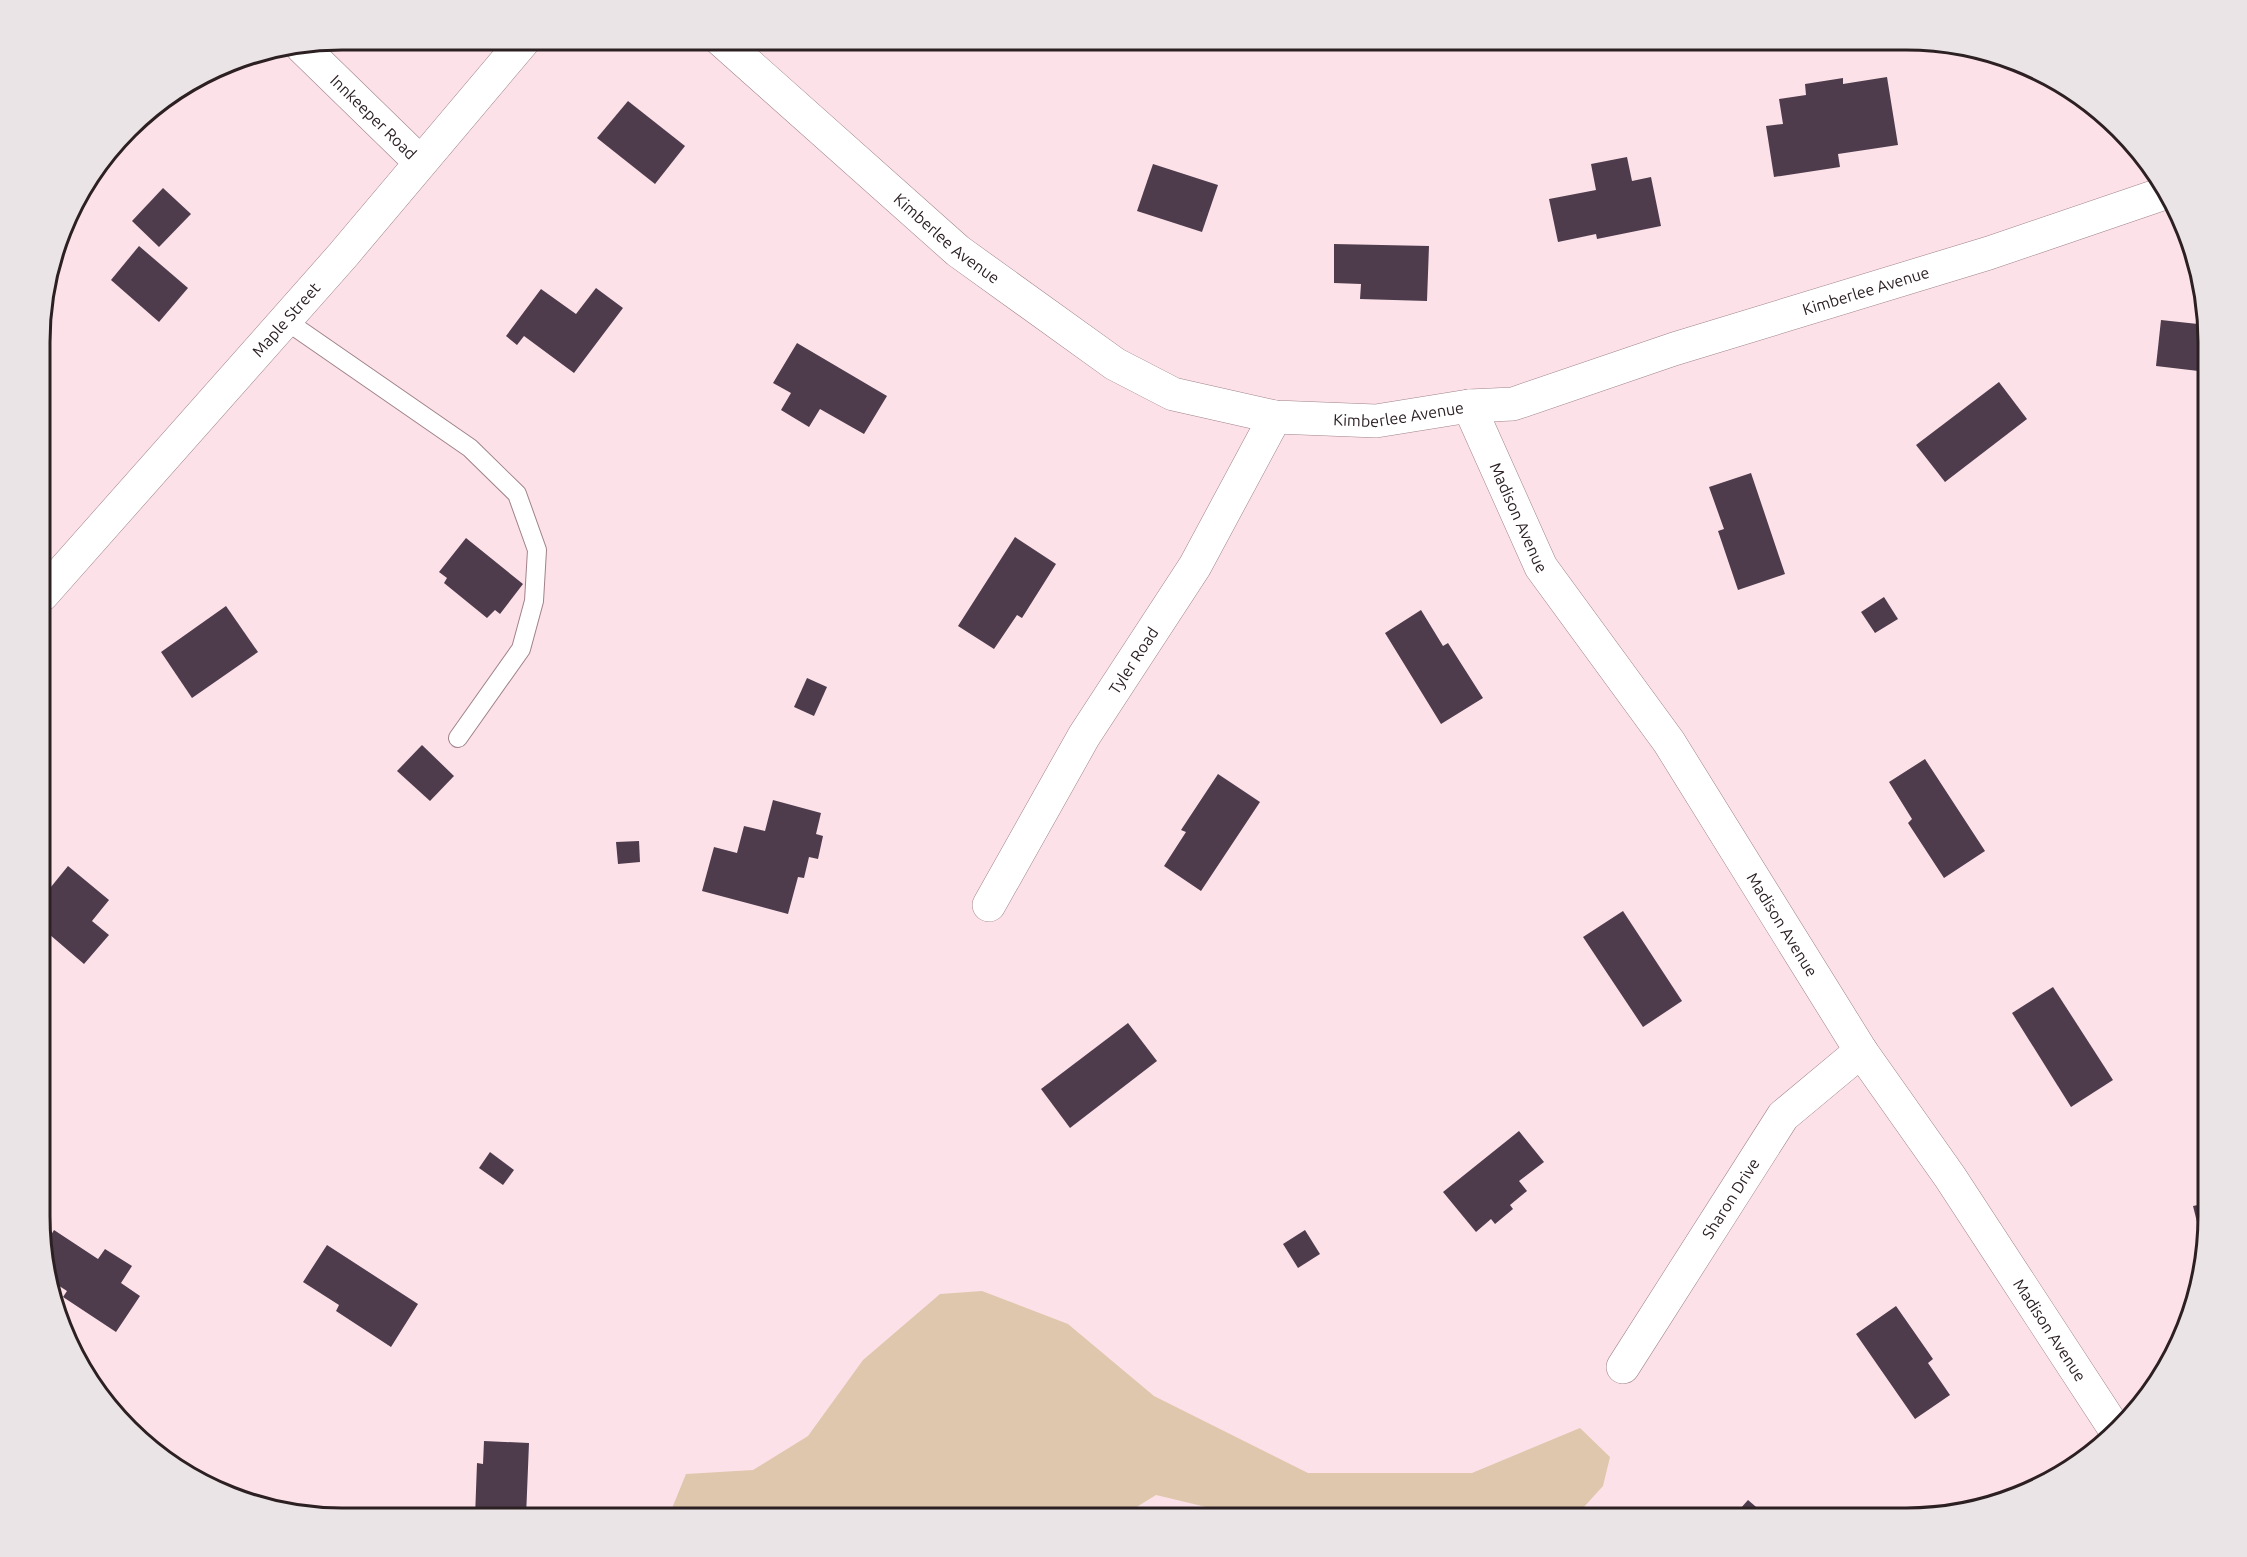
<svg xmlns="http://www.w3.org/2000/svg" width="2247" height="1557" font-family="Ubuntu,sans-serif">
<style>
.green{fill:#dfc7ad}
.building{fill:#4e3c4d}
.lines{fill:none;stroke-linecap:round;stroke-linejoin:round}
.lane-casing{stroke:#a08289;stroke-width:20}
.street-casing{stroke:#a08289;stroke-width:34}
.lane{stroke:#fff;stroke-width:18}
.street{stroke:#fff;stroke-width:33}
.labels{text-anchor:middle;stroke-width:6;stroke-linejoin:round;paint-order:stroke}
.street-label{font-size:16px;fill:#2c2023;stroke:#fcf5f7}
.rim{fill:none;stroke:#2c2023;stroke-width:3}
</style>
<rect width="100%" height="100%" fill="#fce2e8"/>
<!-- green -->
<path class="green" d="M 982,1291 L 1068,1324 L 1154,1396 L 1308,1473 L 1472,1473 L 1580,1428 L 1610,1457 L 1603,1486 L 1574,1518 L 1252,1518 L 1156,1495 L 1119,1518 L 668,1518 L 686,1474 L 753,1470 L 808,1436 L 863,1360 L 940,1294 Z"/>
<!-- building -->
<g class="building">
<path d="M 1887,77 L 1898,145 L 1838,154 L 1840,167 L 1774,177 L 1766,126 L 1783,124 L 1779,99 L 1806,95 L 1805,84 L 1843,78 L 1843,84 Z"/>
<path d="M 628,101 L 685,146 L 655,184 L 597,138 Z"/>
<path d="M 1627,157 L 1632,181 L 1651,177 L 1661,226 L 1597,239 L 1596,234 L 1558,242 L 1549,199 L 1596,190 L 1591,164 Z"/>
<path d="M 1153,164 L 1218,185 L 1202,232 L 1137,211 Z"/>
<path d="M 163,188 L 191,214 L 159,247 L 132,221 Z"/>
<path d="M 1334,244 L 1429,246 L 1427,301 L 1360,299 L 1361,284 L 1334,283 Z"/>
<path d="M 139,246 L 188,288 L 159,322 L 111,280 Z"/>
<path d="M 596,288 L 623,308 L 574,373 L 524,336 L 517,345 L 506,336 L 541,289 L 576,314 Z"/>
<path d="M 2161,320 L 2207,325 L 2207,372 L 2156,366 Z"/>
<path d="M 797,343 L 887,396 L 864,434 L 820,409 L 809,427 L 781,410 L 791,393 L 773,383 Z"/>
<path d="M 1999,382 L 2027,419 L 1945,482 L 1916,445 Z"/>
<path d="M 1751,473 L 1785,574 L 1738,590 L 1718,531 L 1724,529 L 1709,487 Z"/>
<path d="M 1015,537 L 1056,564 L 1022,618 L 1017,615 L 994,649 L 958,626 Z"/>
<path d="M 466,538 L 523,584 L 500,614 L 495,610 L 487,618 L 444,583 L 447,578 L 439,572 Z"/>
<path d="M 1884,597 L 1898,619 L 1875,633 L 1861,612 Z"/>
<path d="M 226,606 L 258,652 L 192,698 L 161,652 Z"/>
<path d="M 1421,610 L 1443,646 L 1448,643 L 1483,698 L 1441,724 L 1385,633 Z"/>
<path d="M 807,678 L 827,687 L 814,716 L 794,707 Z"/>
<path d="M 422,745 L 454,776 L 430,801 L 397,771 Z"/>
<path d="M 1925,759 L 1985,851 L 1944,878 L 1908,823 L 1912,819 L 1889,782 Z"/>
<path d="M 1218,774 L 1260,802 L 1201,891 L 1164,866 L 1186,832 L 1181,830 Z"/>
<path d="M 773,800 L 821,813 L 816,834 L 823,836 L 818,859 L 809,857 L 804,878 L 798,877 L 788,914 L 702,891 L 714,847 L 737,853 L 744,826 L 765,831 Z"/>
<path d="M 639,841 L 640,862 L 618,864 L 616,842 Z"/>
<path d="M 68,866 L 109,900 L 92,921 L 109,935 L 84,964 L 42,928 L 42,898 Z"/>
<path d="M 1623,911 L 1682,1001 L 1643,1027 L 1583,937 Z"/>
<path d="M 2053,987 L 2113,1080 L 2071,1107 L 2012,1013 Z"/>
<path d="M 1128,1023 L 1157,1061 L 1070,1128 L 1041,1089 Z"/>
<path d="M 1519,1131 L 1544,1162 L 1519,1181 L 1527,1191 L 1510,1205 L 1513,1209 L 1495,1224 L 1491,1219 L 1476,1232 L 1443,1192 Z"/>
<path d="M 490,1152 L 514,1170 L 503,1185 L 479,1168 Z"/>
<path d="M 2207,1203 L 2207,1235 L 2204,1250 L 2193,1206 Z"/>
<path d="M 54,1230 L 98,1259 L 105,1249 L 132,1266 L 121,1283 L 140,1296 L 116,1332 L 63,1297 L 67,1291 L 50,1280 L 42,1250 Z"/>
<path d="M 1305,1230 L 1320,1254 L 1298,1268 L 1283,1244 Z"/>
<path d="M 327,1245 L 418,1304 L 391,1347 L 336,1311 L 339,1305 L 303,1282 Z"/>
<path d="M 1896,1306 L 1933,1359 L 1928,1363 L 1950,1395 L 1915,1419 L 1856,1334 Z"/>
<path d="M 484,1441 L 529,1443 L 526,1517 L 475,1517 L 477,1463 L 483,1464 Z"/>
<path d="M 1748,1500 L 1769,1518 L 1732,1518 Z"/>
</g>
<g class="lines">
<defs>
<path id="lane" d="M 285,320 L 470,448 L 517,494 L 537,550 L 534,601 L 521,649 L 458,738"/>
<g id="street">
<path id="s1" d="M 720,39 L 958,251 L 1115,364 L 1173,394 L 1275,417 L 1376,421 L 1469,406 L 1513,404 L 1674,349 L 1989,253 L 2168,192"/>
<path id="s2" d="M 302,47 L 420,162"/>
<path id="s3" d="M 1469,406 L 1541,567 L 1669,742 L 1861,1051 L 1950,1177 L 2116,1431"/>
<path id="s4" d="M 42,595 L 343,255 L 525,39"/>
<path id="s5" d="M 989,905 L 1084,736 L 1195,566 L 1275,417"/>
<path id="s6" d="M 1623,1367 L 1783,1116 L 1861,1051"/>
</g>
</defs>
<!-- lane casing -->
<use href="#lane" class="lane-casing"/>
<!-- street casing -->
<use href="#street" class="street-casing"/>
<!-- lane -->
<use href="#lane" class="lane"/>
<!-- street -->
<use href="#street" class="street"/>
</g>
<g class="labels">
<!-- street labels -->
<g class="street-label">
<text dy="6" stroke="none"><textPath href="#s2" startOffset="100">Innkeeper Road</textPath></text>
<text dy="6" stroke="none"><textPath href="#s1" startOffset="302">Kimberlee Avenue</textPath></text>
<text dy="6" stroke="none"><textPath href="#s1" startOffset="1292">Kimberlee Avenue</textPath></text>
<text dy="6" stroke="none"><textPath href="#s4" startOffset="368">Maple Street</textPath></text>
<text dy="6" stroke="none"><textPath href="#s1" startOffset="806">Kimberlee Avenue</textPath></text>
<text dy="6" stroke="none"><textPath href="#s3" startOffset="122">Madison Avenue</textPath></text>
<text dy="6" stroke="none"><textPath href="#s5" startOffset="284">Tyler Road</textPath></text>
<text dy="6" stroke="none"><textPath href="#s3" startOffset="608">Madison Avenue</textPath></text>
<text dy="6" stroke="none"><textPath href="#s6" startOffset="200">Sharon Drive</textPath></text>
<text dy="6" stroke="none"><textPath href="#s3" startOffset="1094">Madison Avenue</textPath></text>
</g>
</g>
<!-- crop -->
<path d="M0 0H2247V1557H0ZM342 50H1906A292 292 0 0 1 2198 342V1216A292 292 0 0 1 1906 1508H342A292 292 0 0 1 50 1216V342A292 292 0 0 1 342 50Z" fill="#ebe4e6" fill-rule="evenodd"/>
<path class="rim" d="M342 50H1906A292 292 0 0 1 2198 342V1216A292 292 0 0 1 1906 1508H342A292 292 0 0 1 50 1216V342A292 292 0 0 1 342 50Z"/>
</svg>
